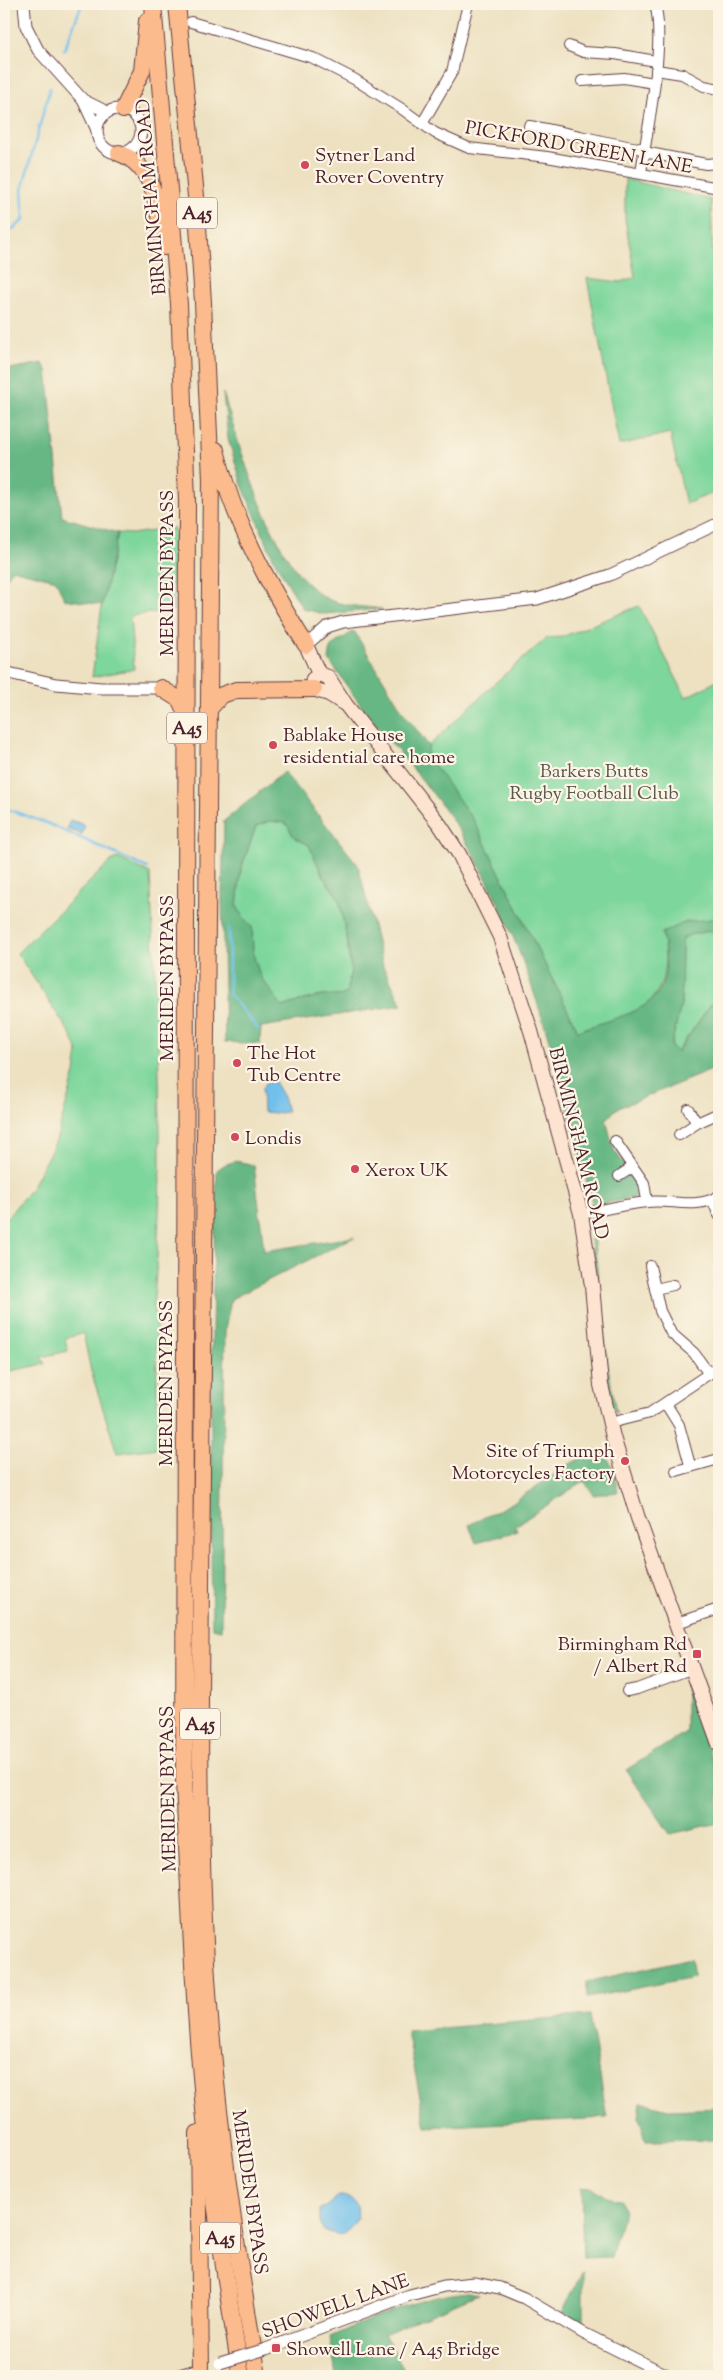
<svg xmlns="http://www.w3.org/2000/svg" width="723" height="2380" font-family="'Sorts Mill Goudy',serif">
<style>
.green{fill:#7dd69b;stroke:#647a63}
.forest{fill:#66b783;stroke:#586b57;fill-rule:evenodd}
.water{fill:#71c0ec;stroke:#5e708c}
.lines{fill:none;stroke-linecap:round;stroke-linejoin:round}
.stream{stroke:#71c0ec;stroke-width:2.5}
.minor-casing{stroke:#623c42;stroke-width:12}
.tertiary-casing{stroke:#623c42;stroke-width:13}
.secondary-casing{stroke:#623c42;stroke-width:16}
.trunk-casing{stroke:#623c42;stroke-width:18}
.minor{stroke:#fff;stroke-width:10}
.tertiary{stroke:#fff;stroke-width:11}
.secondary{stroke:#fde4d1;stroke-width:14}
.trunk{stroke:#fbbb8d;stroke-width:16}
.tertiary-bridge-casing{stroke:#623c42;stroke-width:13;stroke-linecap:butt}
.tertiary-bridge{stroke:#fff;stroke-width:11}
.poi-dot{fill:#d1495b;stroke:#fcf5e5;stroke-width:2}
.labels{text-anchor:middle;stroke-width:4.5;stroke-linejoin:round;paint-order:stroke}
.shield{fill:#fcf5e5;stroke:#7f5f63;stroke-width:1}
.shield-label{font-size:18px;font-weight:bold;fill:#4a1f2b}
.street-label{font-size:19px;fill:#4a1f2b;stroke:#fcf5e5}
.poi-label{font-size:19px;fill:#4a1f2b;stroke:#fcf5e5;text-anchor:start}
.park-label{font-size:19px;fill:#59564d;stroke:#fcf5e5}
</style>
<rect width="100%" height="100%" fill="#fcf5e5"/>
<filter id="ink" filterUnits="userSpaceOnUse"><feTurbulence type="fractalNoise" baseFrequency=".02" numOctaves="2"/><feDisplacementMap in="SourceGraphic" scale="10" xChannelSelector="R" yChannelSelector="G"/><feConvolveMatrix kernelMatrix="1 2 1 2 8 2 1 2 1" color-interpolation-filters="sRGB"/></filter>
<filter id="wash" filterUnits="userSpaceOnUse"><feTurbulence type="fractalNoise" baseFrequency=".0096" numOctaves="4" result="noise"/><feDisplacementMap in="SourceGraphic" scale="20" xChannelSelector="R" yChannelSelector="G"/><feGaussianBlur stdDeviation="1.12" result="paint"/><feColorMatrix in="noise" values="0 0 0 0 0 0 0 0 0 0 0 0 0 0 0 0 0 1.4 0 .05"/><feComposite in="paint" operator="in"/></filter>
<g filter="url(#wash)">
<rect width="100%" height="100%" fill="#ede1c1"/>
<!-- green -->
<g class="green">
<path d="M 625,179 L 711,200 L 713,266 L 719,265 L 719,490 L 686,504 L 670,433 L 619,445 L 587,278 L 620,282 L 635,277 L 625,219 Z"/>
<path d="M 174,528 L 173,610 L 130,616 L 134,669 L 92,677 L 102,605 L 118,533 L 132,534 Z"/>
<path d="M 639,606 L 686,697 L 719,680 L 719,918 L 662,933 C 670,972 663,1003 623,1018 C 608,1023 593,1025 578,1031 L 474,821 L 433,764 L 427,752 L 429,746 L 495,683 L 547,638 L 562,637 Z"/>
<path d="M 270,821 L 286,823 L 294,837 L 309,845 L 323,876 L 339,899 L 347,940 L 351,970 L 346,994 C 338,997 331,995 322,996 C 308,998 295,1003 282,1007 L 260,976 L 253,954 L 252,928 L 242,916 L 237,906 L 241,869 L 256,826 Z"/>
<path d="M 118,858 L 150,873 C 157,1018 167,1163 153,1308 L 156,1317 L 158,1448 L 117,1453 L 91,1371 L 83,1333 L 65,1339 L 68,1351 L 41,1357 L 45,1364 L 4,1372 L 4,1221 L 30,1190 L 56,1141 L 75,1073 L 78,1052 L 71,1035 L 17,953 L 111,861 Z"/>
<path d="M 719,929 L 719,1014 L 716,1005 L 711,1004 L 677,1052 L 671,1047 L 681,1004 L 682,939 L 689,935 Z"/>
<path d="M 592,1225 L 608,1367 L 616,1412 L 612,1407 C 600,1348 600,1287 589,1228 Z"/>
</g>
<!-- forest -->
<g class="forest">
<path d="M 42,363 L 47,370 L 62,517 L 118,533 L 102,605 L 64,599 L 56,580 L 12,569 L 4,583 L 4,370 Z"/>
<path d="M 223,393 C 240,448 274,570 326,598 C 343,607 364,606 382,609 L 324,614 L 303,609 L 274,560 L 242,485 L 228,438 Z"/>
<path d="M 354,631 L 403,712 L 429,746 L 427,752 L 433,764 L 474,821 L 578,1031 C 634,1010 679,1011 662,933 L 686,922 L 719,918 L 719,929 L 689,935 L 682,939 L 681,1004 L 671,1047 L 677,1052 L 711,1004 L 716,1005 L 719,1014 L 719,1067 L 616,1109 L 606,1120 L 614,1150 L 635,1179 L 641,1196 L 593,1206 C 561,1082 535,962 471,850 C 446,805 406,761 373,721 C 357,701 343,680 329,660 L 331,646 Z"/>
<path d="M 284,772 L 358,865 L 383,966 L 402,1005 L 261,1027 L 260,1044 L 225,1042 L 222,897 L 224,821 ZM 270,821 L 286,823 L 294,837 L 309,845 L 323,876 L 339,899 L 347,940 L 351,970 L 346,994 C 338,997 331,995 322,996 C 308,998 295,1003 282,1007 L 260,976 L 253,954 L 252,927 L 242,916 L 237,906 L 241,869 L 256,826 Z"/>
<path d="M 236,1161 L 254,1165 L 264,1251 L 354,1237 L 231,1299 L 225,1330 L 221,1630 L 212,1628 C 210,1475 210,1323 217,1170 L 224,1165 Z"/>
<path d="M 594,1451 C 614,1455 614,1475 618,1492 L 594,1495 L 584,1481 L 515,1526 L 517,1531 L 476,1543 L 469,1525 L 512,1503 L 568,1465 Z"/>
<path d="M 686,1676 L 719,1780 L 719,1823 L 670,1834 L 626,1770 L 686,1732 Z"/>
<path d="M 691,1958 L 694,1977 L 587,1998 L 587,1982 Z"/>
<path d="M 590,2015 L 607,2118 L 426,2127 L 407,2031 Z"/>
<path d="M 641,2102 L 672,2110 L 719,2108 L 719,2140 L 646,2141 L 639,2117 Z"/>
<path d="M 591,2187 L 608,2198 L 621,2199 L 624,2210 L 611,2257 L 583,2258 L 581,2188 Z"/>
<path d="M 583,2271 L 583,2325 L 562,2312 Z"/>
<path d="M 469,2292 L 478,2294 L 384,2334 L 408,2376 L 336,2376 L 330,2337 C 374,2317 420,2296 469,2292 Z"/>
</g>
<!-- water -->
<g class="water">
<path d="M 70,820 L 85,825 L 82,834 L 67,829 Z"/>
<path d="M 273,1080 L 283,1097 L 287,1112 L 277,1113 L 263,1112 L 262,1088 L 267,1081 Z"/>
<path d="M 339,2196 C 364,2196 363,2224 341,2235 L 324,2231 L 320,2224 L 320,2209 C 328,2207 331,2201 339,2196 Z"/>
</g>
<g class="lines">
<!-- stream -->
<g class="stream">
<path d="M 64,50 L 82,4"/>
<path d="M 4,236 L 24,220 L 22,190 L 50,88"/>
<path d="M 4,808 L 49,824 L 147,868"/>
<path d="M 229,928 L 229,994 L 258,1029"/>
</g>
</g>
</g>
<g filter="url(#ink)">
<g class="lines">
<defs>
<g id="minor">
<path d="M 191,22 L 313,58 L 354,79 L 402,109 L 435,133 L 469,148 L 547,157 L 719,188"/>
<path d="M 569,46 L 583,52 L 615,54 L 656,61"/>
<path d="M 656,70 L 682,74 L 704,86 L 719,89"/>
<path d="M 582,81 L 624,78 L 654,83"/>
<path d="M 422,124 L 452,72 L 468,4"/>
<path d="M 529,126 C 568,132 605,143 644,149"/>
<path d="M 644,152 L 706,164 L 719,163"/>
<path d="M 641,173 C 647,129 666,44 655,4"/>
<path d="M 688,1109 L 697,1123"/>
<path d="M 679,1135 L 697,1123 L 719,1113"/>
<path d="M 615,1141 L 644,1183 L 647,1201"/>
<path d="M 619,1176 L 633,1167"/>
<path d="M 712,1200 L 719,1215"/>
<path d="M 581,1214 C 603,1210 625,1204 647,1202 C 672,1199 696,1210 719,1196"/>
<path d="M 650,1266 L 660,1311 L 671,1333 L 694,1353 L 709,1374"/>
<path d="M 655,1289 L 673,1285"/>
<path d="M 666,1404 L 679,1425 L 690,1465"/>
<path d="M 610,1423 L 650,1413 L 719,1367"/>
<path d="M 676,1471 L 719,1459"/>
<path d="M 677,1623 L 719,1609"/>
<path d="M 627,1691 L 637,1689 L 693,1668"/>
<path d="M 174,2376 L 201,2368"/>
</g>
<g id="tertiary">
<path d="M 24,4 L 26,26 L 38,50 L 83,100 L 107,112"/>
<path d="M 83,100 L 97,130"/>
<circle cx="119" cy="131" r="22"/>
<path d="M 306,645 L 327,627 L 343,622 L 537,599 L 610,575 L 719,523"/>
<path d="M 4,672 L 56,684 L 101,688 L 161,688"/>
<path d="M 266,2349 L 410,2295 L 444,2286 L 474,2283 L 500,2288 L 524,2298 L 583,2333 L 669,2376"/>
</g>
<g id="secondary">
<path d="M 306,645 L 319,674"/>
<path d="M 319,674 L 328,677 L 346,705 L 440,825 L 459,854 L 500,937 L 531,1031 L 581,1214 L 592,1286 L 601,1385 L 613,1437 L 638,1518 L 719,1744"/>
<path d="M 313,679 L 312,685 L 316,690 L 329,694 L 343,703"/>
</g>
<g id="trunk">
<path d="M 153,4 L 179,304 L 187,500 L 184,1781 C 189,1887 193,1993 203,2099 C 212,2192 226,2284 241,2376"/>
<path d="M 177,4 L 196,196 L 203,302 L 211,479 L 200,1693 C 200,1783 201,1872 206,1961 C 214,2100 234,2239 258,2376"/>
<path d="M 123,110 L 142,71 L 147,21"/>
<path d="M 119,153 C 157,167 159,213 164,247"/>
<path d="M 216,450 C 233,520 268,584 306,645"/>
<path d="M 161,688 L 180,700 L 186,714"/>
<path d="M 210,708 L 222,695 L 236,690 L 314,689"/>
<path d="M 198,2133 L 201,2368"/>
</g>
</defs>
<!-- minor casing -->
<use href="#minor" class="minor-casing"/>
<!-- tertiary casing -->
<use href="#tertiary" class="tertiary-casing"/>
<!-- secondary casing -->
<use href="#secondary" class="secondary-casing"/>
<!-- trunk casing -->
<use href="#trunk" class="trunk-casing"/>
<!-- minor -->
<use href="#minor" class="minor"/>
<!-- tertiary -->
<use href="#tertiary" class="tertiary"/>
<!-- secondary -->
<use href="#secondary" class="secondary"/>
<!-- trunk -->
<use href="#trunk" class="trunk"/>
<defs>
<path id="tertiary-bridge" d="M 220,2363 L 266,2349"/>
</defs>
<!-- tertiary-bridge casing -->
<use href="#tertiary-bridge" class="tertiary-bridge-casing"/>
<!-- tertiary-bridge -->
<use href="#tertiary-bridge" class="tertiary-bridge"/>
</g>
</g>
<!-- markers -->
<g class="poi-dot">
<circle cx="305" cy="165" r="5"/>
<circle cx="273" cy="745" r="5"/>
<circle cx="237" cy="1063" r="5"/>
<circle cx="235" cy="1137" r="5"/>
<circle cx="355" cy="1169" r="5"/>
<circle cx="625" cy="1461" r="5"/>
<rect x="692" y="1649" width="10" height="10" rx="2.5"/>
<rect x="271" y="2343" width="10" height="10" rx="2.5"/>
</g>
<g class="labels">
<!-- shield labels -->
<g class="shield">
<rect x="177" y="197.5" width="40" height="31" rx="4"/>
<rect x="167" y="712.5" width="40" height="31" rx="4"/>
<rect x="180" y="1708.5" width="40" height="31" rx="4"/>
<rect x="200" y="2222.5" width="40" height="31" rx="4"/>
</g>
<g class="shield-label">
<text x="197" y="219">A45</text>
<text x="187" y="734">A45</text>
<text x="200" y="1730">A45</text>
<text x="220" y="2244">A45</text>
</g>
<!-- street labels -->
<g class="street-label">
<text transform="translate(579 146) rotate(10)" y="7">PICKFORD GREEN LANE</text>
<text transform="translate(150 197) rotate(-95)" y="7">BIRMINGHAM ROAD</text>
<text transform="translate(166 573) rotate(-90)" y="7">MERIDEN BYPASS</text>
<text transform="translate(166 978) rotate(-90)" y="7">MERIDEN BYPASS</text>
<text transform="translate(580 1143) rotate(76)" y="7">BIRMINGHAM ROAD</text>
<text transform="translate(165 1383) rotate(-90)" y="7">MERIDEN BYPASS</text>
<text transform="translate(167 1789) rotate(-91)" y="7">MERIDEN BYPASS</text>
<text transform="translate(251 2192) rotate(82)" y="7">MERIDEN BYPASS</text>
<text transform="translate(335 2305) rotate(-20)" y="7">SHOWELL LANE</text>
</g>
<!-- poi labels -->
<g class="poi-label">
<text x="315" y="161">Sytner Land<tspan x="315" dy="22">Rover Coventry</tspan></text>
<text x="283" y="741">Bablake House<tspan x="283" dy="22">residential care home</tspan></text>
<text x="247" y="1059">The Hot<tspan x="247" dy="22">Tub Centre</tspan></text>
<text x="245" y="1144">Londis</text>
<text x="365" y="1176">Xerox UK</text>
<text x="615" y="1457" text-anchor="end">Site of Triumph<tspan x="615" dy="22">Motorcycles Factory</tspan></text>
<text x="687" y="1650" text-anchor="end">Birmingham Rd<tspan x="687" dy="22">/ Albert Rd</tspan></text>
<text x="286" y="2355">Showell Lane / A45 Bridge</text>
</g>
<!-- park labels -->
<g class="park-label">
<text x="594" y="777">Barkers Butts<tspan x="594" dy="22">Rugby Football Club</tspan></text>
</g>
</g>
<!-- margin -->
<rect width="723" height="2380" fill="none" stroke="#fcf5e5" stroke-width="20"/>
</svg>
